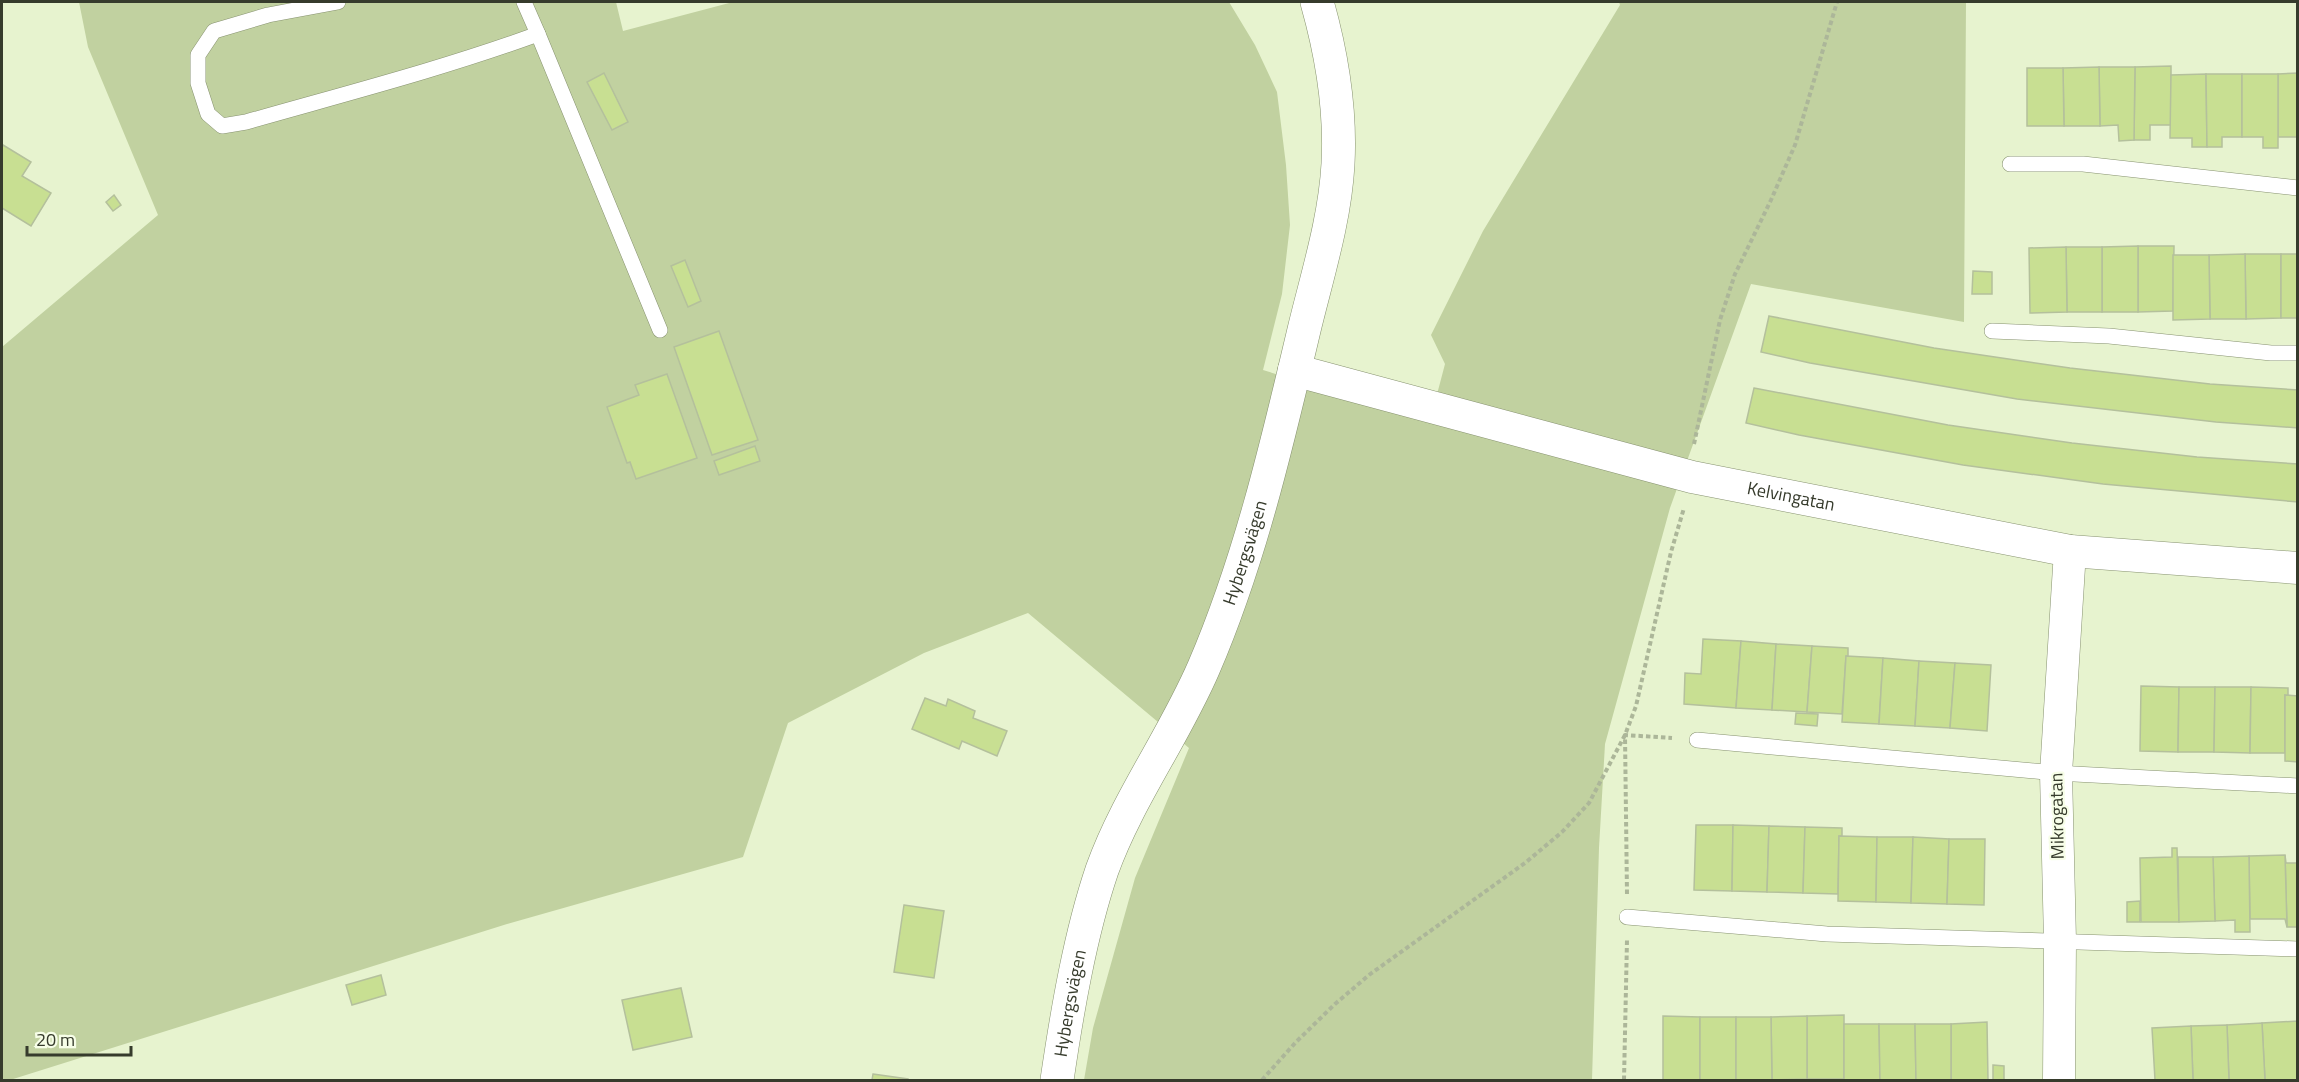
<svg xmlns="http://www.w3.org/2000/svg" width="2299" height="1082" font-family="'Titillium Web',sans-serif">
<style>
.green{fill:#c1d1a0}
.building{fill:#c8df92;stroke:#b4c09c;stroke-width:1.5}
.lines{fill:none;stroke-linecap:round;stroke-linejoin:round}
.service-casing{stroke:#879270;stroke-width:16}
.minor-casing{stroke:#879270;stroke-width:33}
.tertiary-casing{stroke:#879270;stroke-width:34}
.path{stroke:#acb699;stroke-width:4;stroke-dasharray:4.5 3;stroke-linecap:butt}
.service{stroke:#fff;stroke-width:15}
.minor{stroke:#fff;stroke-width:32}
.tertiary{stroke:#fff;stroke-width:33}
.labels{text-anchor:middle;stroke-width:4.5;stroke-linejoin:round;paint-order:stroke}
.street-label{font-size:18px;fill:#363b2c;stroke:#f7fee8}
</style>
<rect width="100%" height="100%" fill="#e7f3cf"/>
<!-- green -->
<path class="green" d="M 79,2 L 616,2 L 623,31 L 733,2 L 1229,2 L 1255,45 L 1277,92 L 1286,165 L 1290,225 L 1282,294 L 1263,370 L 1430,421 L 1445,364 L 1431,335 L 1483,231 L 1620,5 L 1619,2 L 1966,2 L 1964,322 L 1751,284 L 1670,508 L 1605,744 L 1599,848 L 1592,1080 L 1084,1080 L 1093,1028 L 1135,878 L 1189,748 L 1028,613 L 924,653 L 788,723 L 743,857 L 507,924 L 10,1080 L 2,1080 L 2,347 L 158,215 L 88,47 Z"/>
<!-- building -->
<g class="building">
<path d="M 2171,66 L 2171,125 L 2150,125 L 2150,140 L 2134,140 L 2135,67 Z"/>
<path d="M 2099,67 L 2135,67 L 2134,140 L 2119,141 L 2118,125 L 2100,126 Z"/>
<path d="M 2099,67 L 2100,126 L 2064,126 L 2063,68 Z"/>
<path d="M 2027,68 L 2063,68 L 2064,126 L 2027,126 Z"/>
<path d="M 604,73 L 628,122 L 612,130 L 587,82 Z"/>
<path d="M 2298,73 L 2298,137 L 2278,137 L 2278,74 Z"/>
<path d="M 2206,74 L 2207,147 L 2192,147 L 2192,138 L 2170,138 L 2171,75 Z"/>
<path d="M 2206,74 L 2242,74 L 2242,137 L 2222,137 L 2222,147 L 2207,147 Z"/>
<path d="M 2242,74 L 2278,74 L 2278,148 L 2263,148 L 2263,137 L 2242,137 Z"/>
<path d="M 3,145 L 31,162 L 22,176 L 51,193 L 31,226 L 2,208 L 2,148 Z"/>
<path d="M 114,195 L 121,205 L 113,211 L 106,202 Z"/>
<path d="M 2138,246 L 2174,246 L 2173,311 L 2138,312 Z"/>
<path d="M 2138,246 L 2138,312 L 2102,312 L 2102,247 Z"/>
<path d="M 2066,247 L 2102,247 L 2102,312 L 2067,312 Z"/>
<path d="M 2066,247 L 2067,312 L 2030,313 L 2029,248 Z"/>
<path d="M 2245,254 L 2281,254 L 2281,318 L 2246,319 Z"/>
<path d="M 2245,254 L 2246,319 L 2210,319 L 2209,255 Z"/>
<rect x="2281" y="254" width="17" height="64"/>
<path d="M 2173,255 L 2209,255 L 2210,319 L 2173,320 Z"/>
<path d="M 685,260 L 701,301 L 688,307 L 671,266 Z"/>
<path d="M 1973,271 L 1992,272 L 1992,294 L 1972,294 Z"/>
<path d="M 1769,316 L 1934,348 L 2070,368 L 2210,384 L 2298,390 L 2298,428 L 2216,422 L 2017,399 L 1810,363 L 1761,352 Z"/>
<path d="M 719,331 L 758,440 L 712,455 L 674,347 Z"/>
<path d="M 667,374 L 697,458 L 636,479 L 630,462 L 627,463 L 607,407 L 639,395 L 635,385 Z"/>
<path d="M 1754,388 L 1948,425 L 2072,443 L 2197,457 L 2298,464 L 2298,502 L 2103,484 L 1963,465 L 1799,435 L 1746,423 Z"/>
<path d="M 755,446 L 760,461 L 719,475 L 714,461 Z"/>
<path d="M 1703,639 L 1741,641 L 1736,708 L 1684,704 L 1685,673 L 1701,674 Z"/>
<path d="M 1741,641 L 1776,644 L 1772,710 L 1736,708 Z"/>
<path d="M 1776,644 L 1812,646 L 1807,712 L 1772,710 Z"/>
<path d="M 1812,646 L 1848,648 L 1848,656 L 1846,656 L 1842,714 L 1807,712 Z"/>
<path d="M 1846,656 L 1883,658 L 1879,724 L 1842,722 Z"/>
<path d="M 1883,658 L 1919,661 L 1915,726 L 1879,724 Z"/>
<path d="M 1919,661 L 1955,663 L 1950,728 L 1915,726 Z"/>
<path d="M 1955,663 L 1991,665 L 1987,731 L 1950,728 Z"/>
<path d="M 2141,686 L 2179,687 L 2178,752 L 2140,751 Z"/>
<path d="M 2179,687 L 2215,687 L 2214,752 L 2178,752 Z"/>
<path d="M 2215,687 L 2251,687 L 2250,753 L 2214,752 Z"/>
<path d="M 2251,687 L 2288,688 L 2288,696 L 2285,695 L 2285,753 L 2250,753 Z"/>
<path d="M 2285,695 L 2298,696 L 2298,762 L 2285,761 Z"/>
<path d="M 925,698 L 946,706 L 948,699 L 975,711 L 973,718 L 1007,731 L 997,756 L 962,741 L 959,749 L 912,729 Z"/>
<path d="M 1796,713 L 1818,714 L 1817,726 L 1795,724 Z"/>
<path d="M 1696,825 L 1733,825 L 1732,891 L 1694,890 Z"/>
<path d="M 1733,825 L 1769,826 L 1767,892 L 1732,891 Z"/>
<path d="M 1769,826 L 1805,827 L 1803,893 L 1767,892 Z"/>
<path d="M 1805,827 L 1842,828 L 1842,836 L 1839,836 L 1838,894 L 1803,893 Z"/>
<path d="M 1839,836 L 1877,837 L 1876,902 L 1838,901 Z"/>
<path d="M 1877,837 L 1913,837 L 1911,903 L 1876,902 Z"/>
<path d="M 1913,837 L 1949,839 L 1947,904 L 1911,903 Z"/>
<path d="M 1949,839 L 1985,839 L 1984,905 L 1947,904 Z"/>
<path d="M 2172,848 L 2177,848 L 2179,922 L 2141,922 L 2140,858 L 2172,857 Z"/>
<path d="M 2285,855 L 2286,863 L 2298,863 L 2298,927 L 2287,927 Z"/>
<path d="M 2285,855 L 2287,927 L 2285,919 L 2250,919 L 2249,856 Z"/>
<path d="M 2249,856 L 2250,932 L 2235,932 L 2235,920 L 2215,921 L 2213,857 Z"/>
<path d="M 2178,857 L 2213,857 L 2215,921 L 2179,922 Z"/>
<path d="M 2140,901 L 2140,922 L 2127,922 L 2127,902 Z"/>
<path d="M 904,905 L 944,911 L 934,978 L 894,972 Z"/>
<path d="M 381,975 L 386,995 L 352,1005 L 346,985 Z"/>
<path d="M 681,988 L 692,1037 L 633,1050 L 622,1000 Z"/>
<path d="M 1844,1015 L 1844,1079 L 1807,1079 L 1807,1016 Z"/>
<path d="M 1663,1016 L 1700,1017 L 1700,1080 L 1663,1080 Z"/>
<path d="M 1807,1016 L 1807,1079 L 1772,1080 L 1771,1017 Z"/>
<rect x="1700" y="1017" width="36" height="63"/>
<path d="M 1736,1017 L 1771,1017 L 1772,1080 L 1736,1080 Z"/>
<path d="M 2298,1021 L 2298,1080 L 2265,1080 L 2262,1023 Z"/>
<path d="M 1987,1022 L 1988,1080 L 1951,1080 L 1951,1024 Z"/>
<path d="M 2262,1023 L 2265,1080 L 2229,1080 L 2227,1025 Z"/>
<path d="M 1844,1024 L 1879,1024 L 1880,1080 L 1843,1080 L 1844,1079 Z"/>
<path d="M 1879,1024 L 1915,1024 L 1916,1080 L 1880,1080 Z"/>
<path d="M 1915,1024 L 1951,1024 L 1951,1080 L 1916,1080 Z"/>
<path d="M 2227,1025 L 2229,1080 L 2193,1080 L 2191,1026 Z"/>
<path d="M 2191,1026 L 2193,1080 L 2155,1080 L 2152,1028 Z"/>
<path d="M 1993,1065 L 2004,1066 L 2004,1080 L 1993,1080 Z"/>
<path d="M 873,1074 L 908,1079 L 908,1080 L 872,1080 Z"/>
</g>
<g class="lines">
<defs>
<g id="service">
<path d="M 338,2 L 268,15 L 214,31 L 198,55 L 198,83 L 208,114 L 222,126 L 246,122 C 344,94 442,69 538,34 L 524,2"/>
<path d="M 538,34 L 660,330"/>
<path d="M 2010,164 L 2083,164 L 2298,188"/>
<path d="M 1992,331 L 2109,336 L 2271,353 L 2298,353"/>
<path d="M 1697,740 L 2056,773 L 2298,786"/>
<path d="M 1627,917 L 1827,934 L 2298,949"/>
</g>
<g id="minor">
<path id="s1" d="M 1294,370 L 1692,477 L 2070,551 L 2298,568"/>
<path d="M 2059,1080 L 2060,941 L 2056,773 L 2070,551"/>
</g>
<g id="tertiary">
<path id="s2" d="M 1057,1080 C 1067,1012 1080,935 1102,870 C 1128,798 1174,737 1204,667 C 1250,560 1277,444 1304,330 C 1317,276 1335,220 1338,164 C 1341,108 1332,55 1317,2"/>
</g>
</defs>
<!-- service casing -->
<use href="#service" class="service-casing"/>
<!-- minor casing -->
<use href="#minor" class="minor-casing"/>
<!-- tertiary casing -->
<use href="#tertiary" class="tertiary-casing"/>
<!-- path -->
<g class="path">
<path d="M 1694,444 L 1720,320 L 1735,274 L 1771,200 L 1795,145 L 1837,2"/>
<path d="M 1627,894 L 1625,735 L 1672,738"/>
<path d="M 1262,1080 L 1296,1042 L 1335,1004 L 1369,975 L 1525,863 L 1562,832 L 1589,803 L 1625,735 L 1636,706 L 1671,552 L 1684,508"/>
<path d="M 1624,1080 L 1627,940"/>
</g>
<!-- service -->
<use href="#service" class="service"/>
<!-- minor -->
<use href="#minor" class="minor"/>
<!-- tertiary -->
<use href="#tertiary" class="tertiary"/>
</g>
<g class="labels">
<!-- street labels -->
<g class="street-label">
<text dy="6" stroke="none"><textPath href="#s1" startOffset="513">Kelvingatan</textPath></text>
<text dy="6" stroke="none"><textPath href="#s2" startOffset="564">Hybergsvägen</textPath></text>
<text transform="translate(2057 816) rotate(-91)" y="6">Mikrogatan</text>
<text dy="6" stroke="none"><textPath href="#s2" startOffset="78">Hybergsvägen</textPath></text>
</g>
</g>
<!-- border -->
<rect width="2299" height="1082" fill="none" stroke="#363b2c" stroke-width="6"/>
<!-- scale -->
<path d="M27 1046v9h104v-9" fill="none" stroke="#363b2c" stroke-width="3"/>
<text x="36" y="1046" font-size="18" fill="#363b2c" stroke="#f7fee8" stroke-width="4.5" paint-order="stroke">20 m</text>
</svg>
